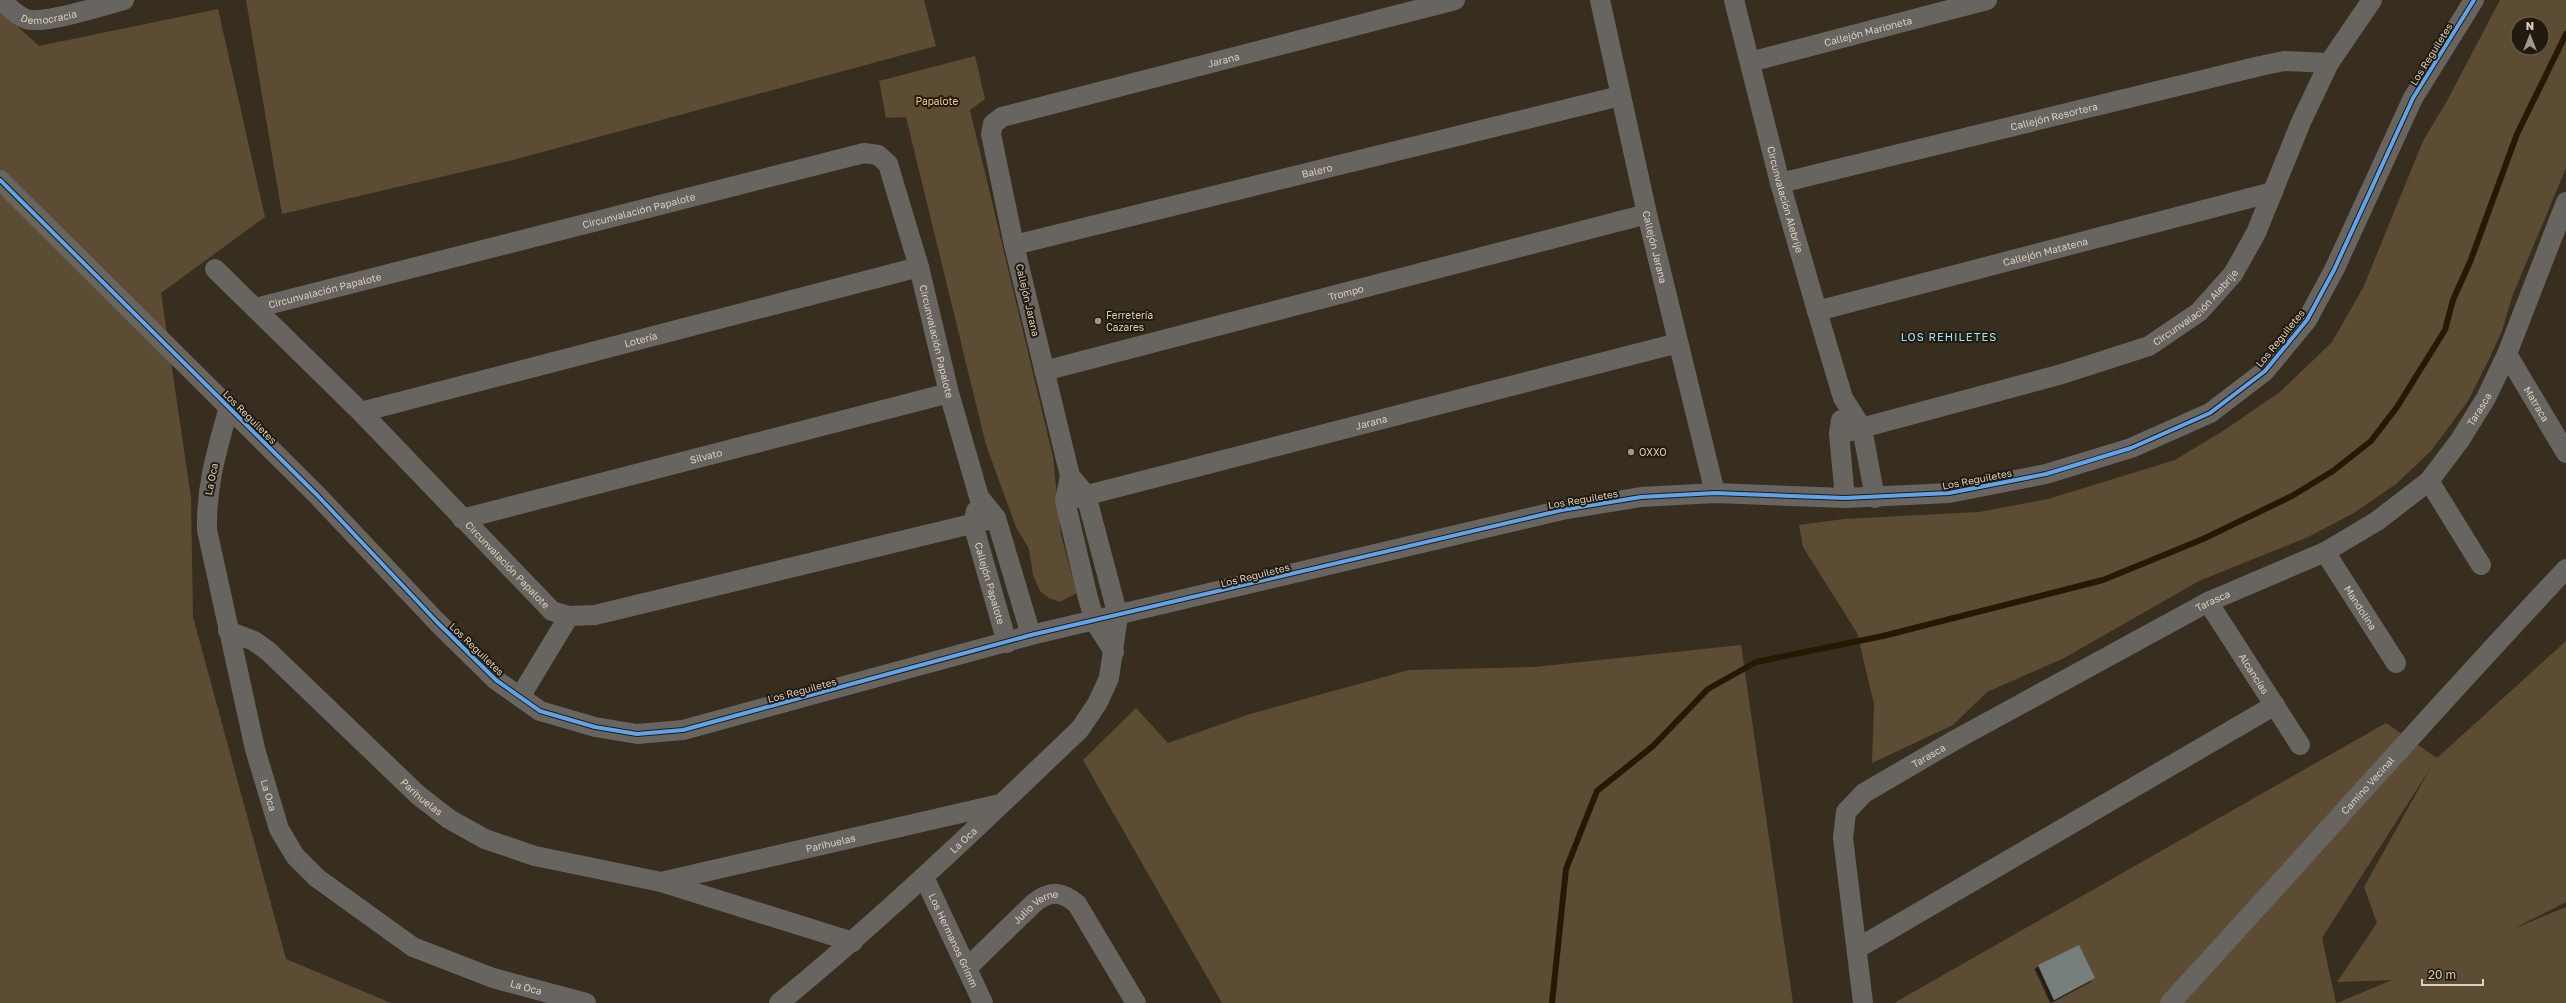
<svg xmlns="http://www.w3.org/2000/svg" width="2566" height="1003" font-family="'Golos Text',sans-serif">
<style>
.green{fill:#5c4c34;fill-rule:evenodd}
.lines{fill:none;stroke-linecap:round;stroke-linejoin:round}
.stream{stroke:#261904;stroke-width:6}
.building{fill:#777f7c;filter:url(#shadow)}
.minor{stroke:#68645f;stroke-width:20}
.cycleway-casing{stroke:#221a0e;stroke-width:6}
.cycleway{stroke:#60a3ed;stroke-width:4}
.poi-dot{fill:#a19788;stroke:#221a0e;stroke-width:1.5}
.labels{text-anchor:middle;stroke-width:4;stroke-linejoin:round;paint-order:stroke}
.street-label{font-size:10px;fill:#dad0c0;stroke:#221a0e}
.park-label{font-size:10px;fill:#f7ca85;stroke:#221a0e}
.poi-label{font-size:10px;fill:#dad0c0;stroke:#221a0e;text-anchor:start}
.neighbourhood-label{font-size:11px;letter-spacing:1px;fill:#9ce7fd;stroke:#221a0e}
</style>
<defs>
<filter id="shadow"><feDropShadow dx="-3.5" dy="3.5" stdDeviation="0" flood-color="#0009"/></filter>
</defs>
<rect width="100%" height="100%" fill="#382e20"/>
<!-- green -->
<g class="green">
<path d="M 246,0 L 924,0 L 936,46 L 513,160 L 282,214 Z"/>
<path d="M 2500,0 L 2566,0 L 2566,168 L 2512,297 L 2502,331 L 2489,359 L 2468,401 L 2431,451 L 2396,484 L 2354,513 L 2308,537 L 2199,581 L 2064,658 L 1987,692 L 1953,725 L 1872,763 L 1874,704 L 1857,633 L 1803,547 L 1799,525 L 1844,519 L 1979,512 L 2048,499 L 2175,460 L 2223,431 L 2280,392 L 2332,342 L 2363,288 L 2423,141 L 2447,101 ZM 2518,24 L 2542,24 L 2542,48 L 2518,48 Z"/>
<path d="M 218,9 L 265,217 L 161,293 L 191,498 L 193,617 L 286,959 L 391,1003 L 0,1003 L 0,10 L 39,46 Z"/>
<path d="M 975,56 L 985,99 L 970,110 L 1053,457 L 1061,535 L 1077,593 L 1060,602 L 1049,598 L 1040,591 L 1033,575 L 1029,549 L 1016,527 L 986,445 L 906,117 L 886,118 L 879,81 Z"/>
<path d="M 2566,641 L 2566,902 L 2513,929 L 2566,907 L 2566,1003 L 2337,1003 L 2392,980 L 2337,982 L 2377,923 L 2364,887 L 2431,767 L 2322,938 L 2336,1003 L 1894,1003 L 2386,723 L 2437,758 Z"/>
<path d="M 1741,645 L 1793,1003 L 1222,1003 L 1083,760 L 1136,708 L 1168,743 L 1250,714 L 1409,670 L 1534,667 Z"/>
</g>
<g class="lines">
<!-- stream -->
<path class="stream" d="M 1552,1003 L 1566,869 L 1597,791 L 1653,746 L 1708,689 L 1756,662 L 1883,636 L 2103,580 L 2203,539 L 2292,496 L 2333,471 L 2371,441 L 2397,407 L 2445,330 L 2453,300 L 2470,262 L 2517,134 L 2566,34"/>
</g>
<!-- building -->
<path class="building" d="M 2079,945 L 2095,978 L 2054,1000 L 2038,965 Z"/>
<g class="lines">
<!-- minor -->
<g class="minor">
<path id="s1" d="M 2,0 C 9,8 16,15 26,19 C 44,25 104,5 124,0"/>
<path id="s2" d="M 1600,0 L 1647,214 L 1715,493"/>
<path id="s3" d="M 1734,0 L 1780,183 L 1817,311 L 1843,398 L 1862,428 L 1875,498"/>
<path id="s4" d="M 1750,62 L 1987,0"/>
<path d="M 0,180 L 318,496 L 437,622 L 496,680 L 540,711 L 595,727 L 637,734 L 683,730 L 1031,635 L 1562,510 L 1641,497 L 1715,493 L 1845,498 L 1949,493 L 2046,474 L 2131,448 L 2210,413 L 2265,371 L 2307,320 L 2334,270 L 2413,98 L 2474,0"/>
<path id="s5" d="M 1780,183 L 2260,66 L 2284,61 L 2329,63"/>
<path id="s6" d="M 1014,245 L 1620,96"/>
<path id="s7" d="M 215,269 L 361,412 L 552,611 L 569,616 L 595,615 L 996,518"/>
<path id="s8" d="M 255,308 L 864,153 L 878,155 L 888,164 L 919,267 L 949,393 L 979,497 L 996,518 L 1031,635"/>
<path id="s9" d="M 1817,311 L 2273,192"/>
<path id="s10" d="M 2507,354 L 2566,453"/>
<path id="s11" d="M 1044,371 L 1647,214"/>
<path id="s12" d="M 229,407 C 217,450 206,485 207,530 L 255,749 L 279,829 L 295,856 L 317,878 L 413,947 L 493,978 L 586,1003"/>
<path id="s13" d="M 361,412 L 919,267"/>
<path d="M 1841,420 L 1839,434 L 1845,498"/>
<path id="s14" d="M 1839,434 L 2062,374 L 2149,346 L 2199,312 L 2233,274 L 2256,233 L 2301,122 L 2329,63 L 2372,0"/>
<path d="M 2429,481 L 2481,565"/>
<path id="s15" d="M 1072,499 L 1678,343"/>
<path id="s16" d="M 976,511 L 973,524 L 1007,643"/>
<path id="s17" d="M 462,519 L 949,393"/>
<path id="s18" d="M 2325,552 L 2396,663"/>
<path id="s19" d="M 2208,602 L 2300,745"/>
<path id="s20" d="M 228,631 L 254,641 L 268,651 L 418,795 L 449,819 L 485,839 L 535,856 L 661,882 L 853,942"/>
<path id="s21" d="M 1114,652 L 1095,622 L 1088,598 L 1065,501 L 1070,476 L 1014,245 L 991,134 L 993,124 L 1002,117 L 1455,0"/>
<path d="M 520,697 L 569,616"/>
<path id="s22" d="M 924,877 L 983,1003"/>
<path id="s23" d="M 661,882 L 1000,804"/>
<path d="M 1858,948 L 2275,705"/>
<path id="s24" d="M 967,968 L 1034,903 C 1051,890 1061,891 1077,904 L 1136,1003"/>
<path id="s25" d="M 779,1003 C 884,917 982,823 1080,729 L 1097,704 L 1109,678 L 1118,616 L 1086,495 L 1070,476"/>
<path id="s26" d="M 1863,1003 L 1843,838 L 1846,812 L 1864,793 L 1955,740 L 2208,602 L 2325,552 L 2377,521 L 2429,481 L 2460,440 L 2486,398 L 2507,354 L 2566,202"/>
<path id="s27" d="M 2170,1003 C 2303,859 2432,711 2566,569"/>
</g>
<defs>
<path id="cycleway" d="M 0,180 L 318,496 L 437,622 L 496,680 L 540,711 L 595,727 L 637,734 L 683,730 L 1031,635 L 1562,510 L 1641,497 L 1715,493 L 1845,498 L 1949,493 L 2046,474 L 2131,448 L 2210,413 L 2265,371 L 2307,320 L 2334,270 L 2413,98 L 2474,0"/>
</defs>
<!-- cycleway casing -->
<use href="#cycleway" class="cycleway-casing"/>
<!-- cycleway -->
<use href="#cycleway" class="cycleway"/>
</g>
<!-- markers -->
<g class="poi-dot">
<circle cx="1098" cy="321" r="4"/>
<circle cx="1631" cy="452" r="4"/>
</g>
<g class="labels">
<!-- street labels -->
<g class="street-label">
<text dy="4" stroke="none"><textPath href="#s1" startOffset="54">Democracia</textPath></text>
<text dy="4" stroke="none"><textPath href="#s4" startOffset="122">Callejón Marioneta</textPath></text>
<text transform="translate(2431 54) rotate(-58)" y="4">Los Reguiletes</text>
<text dy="4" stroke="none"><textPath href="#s21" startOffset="787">Jarana</textPath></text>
<text dy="4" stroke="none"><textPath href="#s5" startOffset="282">Callejón Resortera</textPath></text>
<text dy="4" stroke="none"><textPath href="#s6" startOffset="312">Balero</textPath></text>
<text dy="4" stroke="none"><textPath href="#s3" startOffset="206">Circunvalación Alebrije</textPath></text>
<text dy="4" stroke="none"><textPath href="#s8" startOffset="396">Circunvalación Papalote</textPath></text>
<text dy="4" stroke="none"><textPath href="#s2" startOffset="253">Callejón Jarana</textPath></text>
<text dy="4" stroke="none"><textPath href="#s9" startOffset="236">Callejón Matatena</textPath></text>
<text dy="4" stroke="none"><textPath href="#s8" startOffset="72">Circunvalación Papalote</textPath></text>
<text dy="4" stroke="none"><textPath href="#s11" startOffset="312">Trompo</textPath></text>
<text transform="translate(1028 300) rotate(77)" y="4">Callejón Jarana</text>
<text dy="4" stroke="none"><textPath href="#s14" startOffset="383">Circunvalación Alebrije</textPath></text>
<text transform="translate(2280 338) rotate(-51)" y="4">Los Reguiletes</text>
<text dy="4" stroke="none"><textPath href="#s13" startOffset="289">Lotería</textPath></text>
<text dy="4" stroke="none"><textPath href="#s8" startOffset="840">Circunvalación Papalote</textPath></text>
<text dy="4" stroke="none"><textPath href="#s10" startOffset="58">Matraca</textPath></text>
<text dy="4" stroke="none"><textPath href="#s26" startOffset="953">Tarasca</textPath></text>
<text transform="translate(250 417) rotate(45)" y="4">Los Reguiletes</text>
<text dy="4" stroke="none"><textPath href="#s15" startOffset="309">Jarana</textPath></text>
<text dy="4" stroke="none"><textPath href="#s17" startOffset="252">Silvato</textPath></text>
<text transform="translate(211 479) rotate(-79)" y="4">La Oca</text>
<text transform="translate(1977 479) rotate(-11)" y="4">Los Reguiletes</text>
<text transform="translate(1583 499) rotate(-10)" y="4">Los Reguiletes</text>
<text dy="4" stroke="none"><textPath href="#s7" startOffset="416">Circunvalación Papalote</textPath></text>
<text transform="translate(1255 575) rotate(-14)" y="4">Los Reguiletes</text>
<text dy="4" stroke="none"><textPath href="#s16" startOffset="75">Callejón Papalote</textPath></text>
<text dy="4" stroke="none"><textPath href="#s26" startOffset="617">Tarasca</textPath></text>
<text dy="4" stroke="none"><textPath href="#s18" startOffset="66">Mandolina</textPath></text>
<text transform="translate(477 649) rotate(44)" y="4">Los Reguiletes</text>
<text dy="4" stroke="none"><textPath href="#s19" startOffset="85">Alcancías</textPath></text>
<text transform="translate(802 690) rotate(-15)" y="4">Los Reguiletes</text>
<text dy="4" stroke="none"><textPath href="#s26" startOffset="293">Tarasca</textPath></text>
<text dy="4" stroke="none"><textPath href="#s27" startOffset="294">Camino Vecinal</textPath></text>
<text dy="4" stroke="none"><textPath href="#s12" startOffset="398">La Oca</textPath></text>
<text dy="4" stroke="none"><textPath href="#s20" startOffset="257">Parihuelas</textPath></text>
<text dy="4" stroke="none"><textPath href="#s25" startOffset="246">La Oca</textPath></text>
<text dy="4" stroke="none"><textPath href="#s23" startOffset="174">Parihuelas</textPath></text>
<text dy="4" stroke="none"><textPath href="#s24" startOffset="93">Julio Verne</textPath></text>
<text dy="4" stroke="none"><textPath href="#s22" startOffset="70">Los Hermanos Grimm</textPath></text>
<text dy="4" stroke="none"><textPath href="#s12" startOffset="734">La Oca</textPath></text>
</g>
<!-- park labels -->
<g class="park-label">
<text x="937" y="105">Papalote</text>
</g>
<!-- poi labels -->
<g class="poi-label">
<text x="1106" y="319">Ferretería<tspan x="1106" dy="12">Cazares</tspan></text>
<text x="1639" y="456">OXXO</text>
</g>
<!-- neighbourhood labels -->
<g class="neighbourhood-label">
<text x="1949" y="341">LOS REHILETES</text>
</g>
</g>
<!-- north arrow -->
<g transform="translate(2530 36)"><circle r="19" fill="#221a0e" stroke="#6c6355"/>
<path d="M0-3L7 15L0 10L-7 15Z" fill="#a19788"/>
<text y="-6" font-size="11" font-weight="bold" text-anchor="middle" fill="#dad0c0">N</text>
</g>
<!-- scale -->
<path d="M2422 979v6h61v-6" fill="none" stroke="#dad0c0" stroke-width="2"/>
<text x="2428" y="979" font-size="12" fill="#dad0c0" stroke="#221a0e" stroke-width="3" paint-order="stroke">20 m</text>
</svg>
